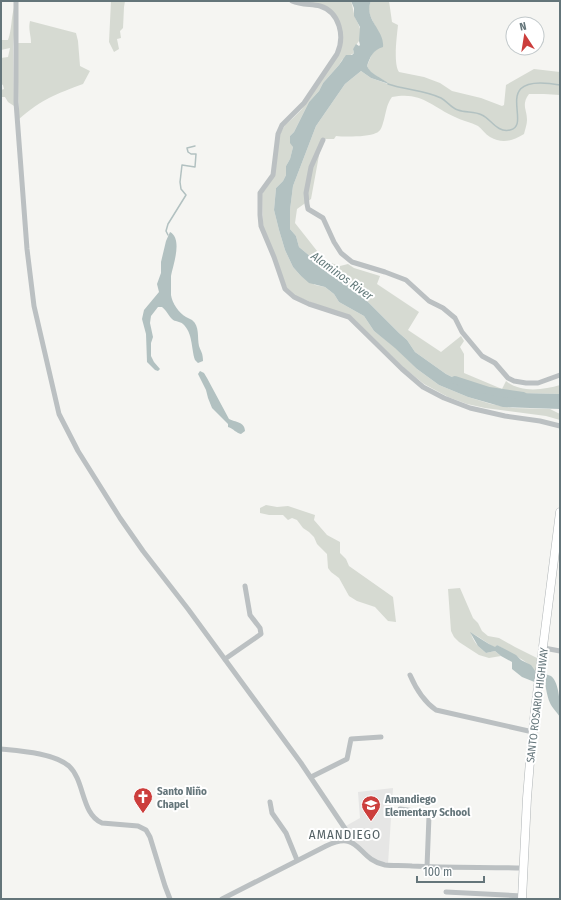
<svg xmlns="http://www.w3.org/2000/svg" width="561" height="900" font-family="'Fira Sans Condensed',sans-serif">
<style>
.built{fill:#e6e6e5}
.green{fill:#d6dad2}
.water{fill:#b2c1c1}
.lines{fill:none;stroke-linecap:round;stroke-linejoin:round}
.stream{stroke:#b2c1c1;stroke-width:1.5}
.river{stroke:#b2c1c1;stroke-width:8}
.primary-casing{stroke:#afb4b6;stroke-width:9}
.street{stroke:#bbc0c2;stroke-width:5}
.primary{stroke:#fff;stroke-width:8}
.labels{text-anchor:middle;stroke-width:4;stroke-linejoin:round;paint-order:stroke}
.street-label{font-size:11px;fill:#64757a;stroke:#fff}
.poi-label{font-size:11px;font-weight:bold;fill:#64757a;stroke:#fff;text-anchor:start}
.water-label{font-size:12px;font-style:italic;fill:#647b7c;stroke:#fff}
.quarter-label{font-size:13px;letter-spacing:1px;fill:#556266;stroke:#fff}
</style>
<rect width="100%" height="100%" fill="#f5f5f2"/>
<!-- built -->
<path class="built" d="M 393,788 L 388,864 L 382,863 L 370,857 L 357,845 L 344,827 L 360,818 L 358,792 Z"/>
<!-- green -->
<g class="green">
<path d="M 111,1 L 125,1 L 124,7 L 123,28 L 120,31 L 121,38 L 117,39 L 119,49 L 114,52 L 109,42 Z"/>
<path d="M 302,1 L 351,1 C 352,4 354,14 355,17 C 358,24 364,33 359,41 C 357,44 355,46 353,49 L 354,53 L 342,60 L 339,65 L 323,83 L 319,91 L 309,102 L 294,132 L 290,136 L 293,147 L 290,159 L 286,166 L 286,175 L 283,181 L 276,188 L 274,210 L 279,230 L 285,250 L 293,267 L 300,275 L 315,285 L 325,287 L 334,294 L 339,302 L 364,316 L 374,331 L 396,348 L 417,369 L 439,385 L 468,397 L 491,404 L 513,408 L 550,409 L 560,414 L 560,420 L 546,416 L 485,408 L 467,404 L 448,397 L 424,384 L 404,368 L 356,321 L 289,293 L 263,229 L 262,194 L 271,181 L 279,136 L 285,125 L 293,118 L 302,109 L 342,43 L 333,13 Z"/>
<path d="M 371,1 L 389,1 L 392,22 L 398,25 C 397,36 393,63 399,72 L 424,77 L 440,83 L 452,91 L 481,98 L 502,106 L 504,105 L 506,85 L 534,69 L 560,72 L 560,95 L 544,94 L 529,94 C 521,105 527,109 527,120 C 527,125 525,129 524,134 C 513,141 502,144 490,137 C 485,134 482,129 478,126 C 471,122 462,121 455,117 C 431,106 421,91 392,97 C 386,105 386,114 383,123 C 382,127 380,132 376,133 C 368,137 345,137 336,136 L 334,139 L 322,139 L 311,199 L 297,209 L 295,223 L 325,261 L 340,266 L 348,264 L 354,268 L 380,276 L 377,284 L 419,312 L 408,330 L 441,352 L 461,336 L 464,341 L 460,347 L 464,354 L 464,373 L 502,389 L 506,381 C 520,393 544,390 560,385 L 560,394 L 520,393 L 511,395 L 499,394 L 470,386 L 446,374 L 415,352 L 407,340 L 399,333 L 364,298 L 338,277 L 321,268 L 317,262 L 299,247 L 296,236 L 290,229 L 290,210 L 293,186 L 316,126 L 345,84 L 361,71 L 371,78 L 388,84 C 380,76 371,76 367,66 L 372,54 L 377,49 C 376,42 377,32 375,26 C 371,16 366,12 371,1 Z"/>
<path d="M 14,8 L 16,10 L 13,47 L 14,106 L 8,102 L 5,97 L 1,97 L 1,90 L 4,89 L 3,85 L 1,84 L 1,58 L 8,57 L 10,48 L 1,50 L 1,40 L 8,40 C 12,29 11,18 14,8 Z"/>
<path d="M 30,21 L 76,33 L 78,41 L 80,66 L 90,71 L 83,84 C 56,94 42,99 19,119 L 17,43 L 31,43 C 31,35 28,29 30,21 Z"/>
<path d="M 266,505 L 277,507 L 288,506 L 315,515 L 314,520 L 327,535 L 340,542 L 340,553 L 346,559 L 349,566 L 393,597 L 396,622 L 388,621 L 375,607 L 357,601 L 349,596 L 339,578 L 331,572 L 328,568 L 327,554 L 317,544 L 314,537 L 309,532 L 303,528 L 297,520 L 292,518 L 288,520 L 283,515 L 269,515 L 260,513 L 260,508 Z"/>
<path d="M 460,588 L 473,618 L 478,623 L 482,631 L 488,636 L 499,638 L 515,647 L 537,658 L 536,672 C 526,659 511,654 497,645 L 495,648 C 487,643 480,637 471,633 C 473,642 479,647 486,653 L 495,651 L 501,656 L 489,658 L 479,655 L 459,642 L 454,637 L 451,631 L 448,589 Z"/>
</g>
<!-- water -->
<g class="water">
<path d="M 351,1 L 371,1 C 363,19 385,30 383,47 C 373,50 370,57 367,66 C 371,75 381,77 389,84 L 371,78 L 361,71 L 345,84 L 316,126 L 293,186 L 290,210 L 290,229 L 296,236 L 299,247 L 317,262 L 321,268 L 338,277 L 364,298 L 399,333 L 407,340 L 415,352 L 446,374 L 470,386 L 499,394 L 511,395 L 520,393 L 560,394 L 560,409 L 503,407 L 468,397 L 439,385 L 417,369 L 395,348 L 374,331 L 364,316 L 339,302 L 334,294 L 325,287 L 309,283 L 300,275 L 293,267 L 285,250 L 279,230 L 274,210 L 276,188 L 283,181 L 286,175 L 286,166 L 290,159 L 293,147 L 290,143 L 290,136 L 294,132 L 309,102 L 319,91 L 323,83 L 339,65 L 346,55 L 352,55 L 354,53 L 353,49 L 356,44 L 359,46 L 360,45 L 359,41 L 360,27 L 354,16 L 354,8 Z"/>
<path d="M 170,232 C 183,239 173,265 171,276 C 171,282 171,289 171,295 C 172,303 179,313 186,317 C 188,318 190,319 192,320 C 200,326 197,338 199,346 C 201,352 203,353 203,361 L 198,363 L 195,360 C 191,348 193,333 183,324 C 180,321 175,322 172,319 C 168,315 167,311 162,307 L 158,307 L 151,316 L 150,323 L 153,337 L 151,343 L 151,356 L 154,362 L 160,369 L 158,371 L 155,370 L 147,362 L 146,334 L 142,319 L 144,310 L 159,292 L 157,284 L 161,273 L 161,262 L 166,241 Z"/>
<path d="M 200,371 L 204,373 L 207,378 L 229,419 C 235,422 245,422 245,431 L 241,434 C 236,433 234,429 228,427 L 228,424 L 212,408 L 208,398 L 206,390 L 198,374 Z"/>
<path d="M 470,632 C 479,637 486,643 495,647 L 497,645 L 516,655 L 521,660 L 531,665 L 536,672 L 537,683 L 522,677 L 512,669 L 512,662 L 501,656 L 495,651 L 486,653 L 478,646 Z"/>
<path d="M 545,674 C 547,675 549,675 551,676 C 560,683 560,706 560,717 C 557,712 552,708 550,703 C 547,697 544,680 545,674 Z"/>
</g>
<g class="lines">
<!-- stream -->
<g class="stream">
<path d="M 388,84 C 405,90 424,90 441,98 C 447,101 451,108 458,110 C 466,113 474,111 482,115 C 491,119 497,133 510,130 C 534,125 487,72 560,85"/>
<path d="M 168,235 L 166,231 L 168,224 L 186,195 L 181,189 L 180,182 L 182,165 L 195,167 L 196,154 L 191,154 L 188,152 L 187,148 L 195,146"/>
</g>
<!-- river -->
<path class="river" d="M 455,380 L 489,391 L 523,396"/>
<defs>
<path id="primary" d="M 522,899 L 527,798 L 530,761 L 535,710 L 560,512"/>
</defs>
<!-- primary casing -->
<use href="#primary" class="primary-casing"/>
<!-- street -->
<g class="street">
<path d="M 16,1 L 16,102 L 27,249 L 34,306 L 59,414 L 78,451 L 120,518 L 143,551 L 188,609 L 301,763 L 348,833 L 352,841"/>
<path d="M 292,1 C 301,5 311,4 320,6 C 340,12 345,37 337,54 L 304,103 L 282,125 L 278,134 L 273,175 L 260,193 L 260,215 L 261,226 L 274,257 L 285,289 L 294,297 L 309,304 L 349,317 L 402,369 L 423,387 L 444,398 L 470,408 L 505,416 L 540,421 L 560,426"/>
<path d="M 323,140 L 311,167 L 306,193 L 307,204 L 308,209 L 323,218 L 334,242 L 341,253 L 352,262 L 385,272 L 406,280 L 429,301 L 443,308 L 455,318 L 462,332 L 482,356 L 495,363 L 508,378 L 514,381 L 526,383 L 538,383 L 560,375"/>
<path d="M 544,648 L 560,651"/>
<path d="M 225,659 L 261,634 L 260,628 L 250,615 L 245,586"/>
<path d="M 410,675 C 416,689 423,701 436,710 L 533,732"/>
<path d="M 1,749 C 21,751 53,753 69,766 C 85,781 81,814 102,823 L 138,826 L 146,830 L 150,837 L 165,886 L 170,899"/>
<path d="M 311,777 L 347,759 L 351,739 L 381,737"/>
<path d="M 270,802 L 272,813 L 286,833 L 297,860"/>
<path d="M 400,809 L 422,812 L 429,816 L 427,867"/>
<path d="M 446,892 L 522,896"/>
<path d="M 222,899 L 326,846 C 361,829 356,859 385,865 C 393,866 403,865 412,866 C 449,868 486,867 523,868"/>
</g>
<!-- primary -->
<use href="#primary" class="primary"/>
</g>
<!-- icons -->
<defs>
<symbol id="church-pin" viewBox="-11 -11 22 30"><path d="M0 17L-7.5 6A9.5 9.5 0 1 1 7.5 6Z" fill="#cc3e3c" stroke="#fff"/><path d="M-1.2-6h2.4v3.5h3.3v2.4h-3.3V6h-2.4V-.1h-3.3v-2.4h3.3Z" fill="#fff"/></symbol>
<symbol id="school-pin" viewBox="-11 -11 22 30"><path d="M0 17L-7.5 6A9.5 9.5 0 1 1 7.5 6Z" fill="#cc3e3c" stroke="#fff"/><path d="M0-5L7-2L0 1L-7-2ZM-4 1L0 2.5L4 1V4Q0 6-4 4Z" fill="#fff"/></symbol>
</defs>
<g fill-rule="evenodd">
<use href="#church-pin" x="132" y="786" width="22" height="30"/>
<use href="#school-pin" x="360" y="794" width="22" height="30"/>
</g>
<g class="labels">
<!-- street labels -->
<g class="street-label">
<text transform="translate(537 705) rotate(-83)" y="4">SANTO ROSARIO HIGHWAY</text>
</g>
<!-- poi labels -->
<g class="poi-label">
<text x="157" y="795">Santo Niño<tspan x="157" dy="13">Chapel</tspan></text>
<text x="385" y="803">Amandiego<tspan x="385" dy="13">Elementary School</tspan></text>
</g>
<!-- water labels -->
<g class="water-label">
<text transform="translate(342 276) rotate(36)" y="4">Alaminos River</text>
</g>
<!-- quarter labels -->
<g class="quarter-label">
<text x="345" y="839">AMANDIEGO</text>
</g>
</g>
<!-- border -->
<rect width="561" height="900" fill="none" stroke="#64757a" stroke-width="4"/>
<!-- north arrow -->
<g transform="translate(525 36) rotate(348)"><circle r="19" fill="#ffffff" stroke="#c1c8ca"/>
<path d="M0-3L7 15L0 10L-7 15Z" fill="#cc3e3c"/>
<text y="-6" font-size="11" font-weight="bold" text-anchor="middle" fill="#64757a">N</text>
</g>
<!-- scale -->
<path d="M417 876v6h67v-6" fill="none" stroke="#64757a" stroke-width="2"/>
<text x="423" y="876" font-size="12" fill="#64757a" stroke="#ffffff" stroke-width="3" paint-order="stroke">100 m</text>
</svg>
